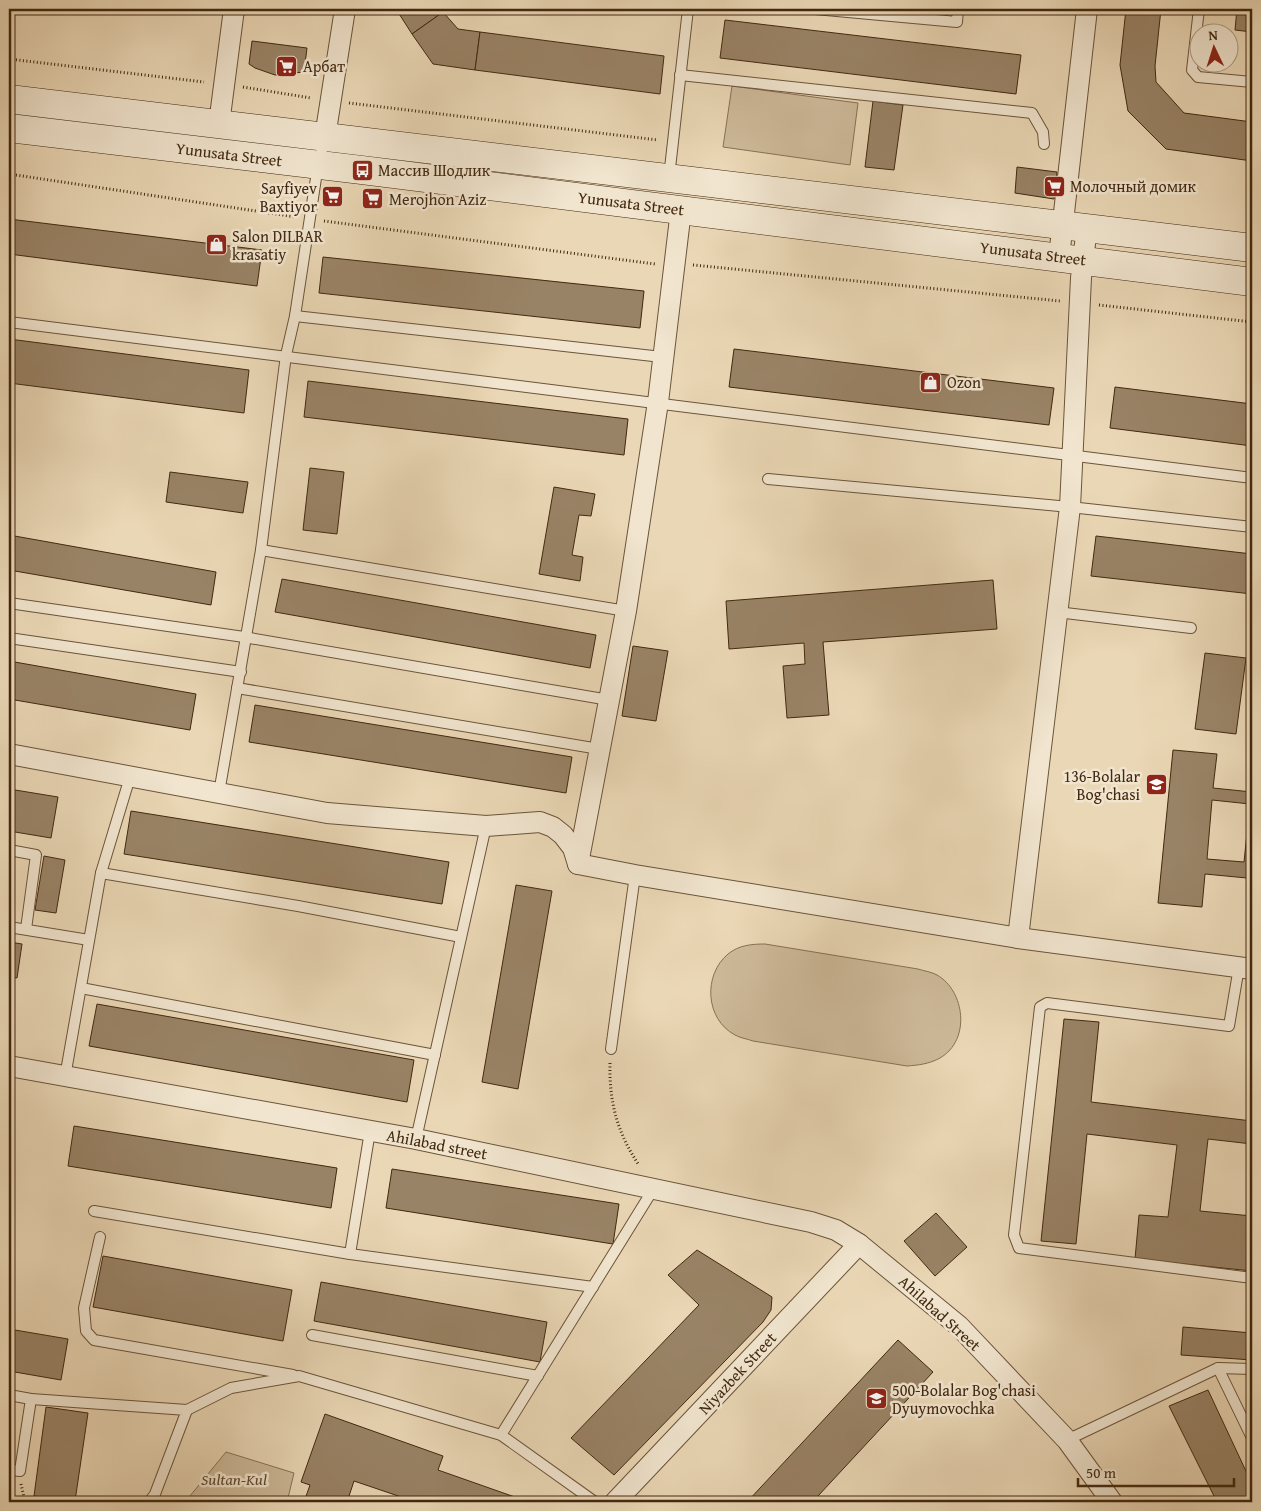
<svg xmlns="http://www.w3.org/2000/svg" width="1261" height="1511" font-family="'Gentium Book Plus',serif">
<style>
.green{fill:#cdb999;stroke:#887054}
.building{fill:#998366;stroke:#422810;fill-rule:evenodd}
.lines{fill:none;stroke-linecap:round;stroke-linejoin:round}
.service-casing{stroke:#6c5439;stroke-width:12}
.minor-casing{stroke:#6c5439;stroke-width:22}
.secondary-casing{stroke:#422810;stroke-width:29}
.path{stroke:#422810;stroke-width:3;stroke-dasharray:1 2.5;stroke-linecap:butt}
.service{stroke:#f1e5cf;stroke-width:10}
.minor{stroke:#f1e5cf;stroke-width:20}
.secondary{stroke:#f1e5cf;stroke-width:28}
.labels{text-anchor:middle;stroke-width:5;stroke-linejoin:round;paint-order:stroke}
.poi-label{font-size:16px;fill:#422810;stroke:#f1e5cf;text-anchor:start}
.street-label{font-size:16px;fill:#422810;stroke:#f1e5cf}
.park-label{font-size:16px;font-style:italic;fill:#5e452b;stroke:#f1e5cf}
</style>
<rect width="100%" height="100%" fill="#ead7b5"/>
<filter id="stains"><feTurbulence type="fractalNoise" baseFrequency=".004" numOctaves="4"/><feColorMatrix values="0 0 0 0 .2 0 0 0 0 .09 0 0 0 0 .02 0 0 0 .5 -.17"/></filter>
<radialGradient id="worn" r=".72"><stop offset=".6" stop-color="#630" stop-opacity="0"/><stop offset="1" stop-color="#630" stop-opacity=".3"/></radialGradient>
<!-- green -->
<g class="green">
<path d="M 732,86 L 858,103 L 850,165 L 723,147 Z"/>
<path d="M 765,944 L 918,969 C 924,971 932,972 937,975 C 965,991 971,1040 940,1058 C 929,1064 919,1065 907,1066 L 753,1041 C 748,1039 740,1038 735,1035 C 705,1019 703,975 728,954 C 739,945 752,944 765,944 Z"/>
<path d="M 226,1452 L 294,1473 L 287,1502 L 185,1502 Z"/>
</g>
<!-- building -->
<g class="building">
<path d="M 396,9 L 441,9 L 443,12 L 412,34 Z"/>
<path d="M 1126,9 L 1161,9 L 1155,66 L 1156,82 L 1184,113 L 1252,122 L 1252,161 L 1166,149 L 1128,111 L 1120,65 Z"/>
<path d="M 1237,9 L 1252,9 L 1252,32 L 1235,30 Z"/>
<path d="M 443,12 L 458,29 L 480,32 L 475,70 L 433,64 L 412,34 Z"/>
<path d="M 725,20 L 1021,55 L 1016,94 L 720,58 Z"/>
<path d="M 480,32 L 664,56 L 660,94 L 475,70 Z"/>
<path d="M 252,41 L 307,48 L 304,72 L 275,75 L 255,68 L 249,64 Z"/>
<path d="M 873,101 L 903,105 L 894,170 L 865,167 Z"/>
<path d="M 1017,167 L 1057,172 L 1054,199 L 1015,193 Z"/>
<path d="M 9,219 L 262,250 L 257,286 L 9,254 Z"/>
<path d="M 323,257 L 644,291 L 640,328 L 319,293 Z"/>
<path d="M 9,339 L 249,370 L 244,413 L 9,383 Z"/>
<path d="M 734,349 L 1054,388 L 1049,425 L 729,387 Z"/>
<path d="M 308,381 L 628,419 L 624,455 L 304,417 Z"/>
<path d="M 1115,387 L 1252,404 L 1252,446 L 1110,428 Z"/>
<path d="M 310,468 L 344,472 L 337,534 L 303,530 Z"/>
<path d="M 170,472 L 248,482 L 243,513 L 166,502 Z"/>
<path d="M 554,487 L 595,494 L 591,516 L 579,515 L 572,555 L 583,557 L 580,581 L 539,574 Z"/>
<path d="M 9,535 L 216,572 L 211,605 L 9,570 Z"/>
<path d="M 1096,536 L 1252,554 L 1252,594 L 1091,576 Z"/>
<path d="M 282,579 L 596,635 L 590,668 L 275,612 Z"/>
<path d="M 993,580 L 997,629 L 823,642 L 829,715 L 787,718 L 783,666 L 805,664 L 804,643 L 729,649 L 726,601 Z"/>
<path d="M 633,646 L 668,651 L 656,721 L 622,716 Z"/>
<path d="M 1205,653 L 1246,658 L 1236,734 L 1195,729 Z"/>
<path d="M 9,661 L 196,694 L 190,730 L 9,699 Z"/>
<path d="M 255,705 L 572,757 L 566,793 L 249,742 Z"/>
<path d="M 1173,750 L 1217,754 L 1213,788 L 1252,792 L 1252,884 L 1247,884 L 1247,878 L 1205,874 L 1202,907 L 1158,903 ZM 1212,800 L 1250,804 L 1244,862 L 1207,859 Z"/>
<path d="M 9,789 L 58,797 L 51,838 L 9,831 Z"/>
<path d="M 131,811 L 449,862 L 442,904 L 124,854 Z"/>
<path d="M 44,856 L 65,860 L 56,913 L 35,910 Z"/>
<path d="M 516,885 L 552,891 L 518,1089 L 482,1082 Z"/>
<path d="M 9,942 L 22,944 L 17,978 L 9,976 Z"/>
<path d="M 97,1004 L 414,1060 L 407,1102 L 89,1046 Z"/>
<path d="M 1064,1019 L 1099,1022 L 1091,1102 L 1252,1121 L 1252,1144 L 1208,1139 L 1200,1211 L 1252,1216 L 1252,1271 L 1135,1259 L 1139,1215 L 1168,1217 L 1177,1145 L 1087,1134 L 1076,1244 L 1041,1241 Z"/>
<path d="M 74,1126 L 337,1168 L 331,1208 L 68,1166 Z"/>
<path d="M 392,1169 L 619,1204 L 613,1244 L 386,1208 Z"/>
<path d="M 936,1213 L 967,1247 L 935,1276 L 904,1241 Z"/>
<path d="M 697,1250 L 772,1297 L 771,1310 L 763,1322 L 614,1475 L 571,1438 L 699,1305 L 668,1275 Z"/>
<path d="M 103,1256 L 292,1290 L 283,1341 L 93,1307 Z"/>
<path d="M 321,1282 L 547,1322 L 540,1362 L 314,1321 Z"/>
<path d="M 1183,1327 L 1252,1333 L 1252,1360 L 1181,1355 Z"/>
<path d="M 9,1329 L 68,1339 L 61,1380 L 9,1371 Z"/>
<path d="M 898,1340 L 933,1372 L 818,1496 L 825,1502 L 747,1502 Z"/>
<path d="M 1208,1390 L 1252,1484 L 1252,1502 L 1217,1502 L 1169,1406 Z"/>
<path d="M 46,1407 L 88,1413 L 75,1501 L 34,1496 Z"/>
<path d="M 325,1414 L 443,1456 L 438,1470 L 529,1502 L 416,1502 L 354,1481 L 347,1502 L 304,1502 L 310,1485 L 301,1482 Z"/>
</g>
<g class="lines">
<defs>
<g id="service">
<path d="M 815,9 L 957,22 L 958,9"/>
<path d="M 1199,9 L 1192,70 L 1198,77 L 1252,82"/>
<path d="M 680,75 L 1032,113 L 1043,132 L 1044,144"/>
<path d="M 669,177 L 688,9"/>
<path d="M 295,316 L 662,357"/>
<path d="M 9,322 L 1252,478"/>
<path d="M 768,479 L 1070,507 L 1252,527"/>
<path d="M 261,550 L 626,611"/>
<path d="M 9,603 L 244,637 L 609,700"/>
<path d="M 1057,612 L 1191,628"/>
<path d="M 9,638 L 241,672"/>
<path d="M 237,688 L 599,749"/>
<path d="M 219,793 L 261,550 L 286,355 L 295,316 L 318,165 L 325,138"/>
<path d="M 9,850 L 36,855 L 26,929"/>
<path d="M 101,873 L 130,777"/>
<path d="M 9,927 L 89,940"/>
<path d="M 1239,967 L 1229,1026 L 1047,1003 L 1040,1007 L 1014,1235 L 1019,1248 L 1252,1278"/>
<path d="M 81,988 L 435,1055"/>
<path d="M 611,1049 L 635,875"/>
<path d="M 65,1077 L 101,873 L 298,906 L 461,937"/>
<path d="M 416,1139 L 486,826"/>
<path d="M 94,1211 L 350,1254 L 593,1287"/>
<path d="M 100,1237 L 84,1308 L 86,1331 L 94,1340 L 293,1375"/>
<path d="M 350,1254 L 370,1131"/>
<path d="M 312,1335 L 538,1376"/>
<path d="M 1218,1368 L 1252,1369"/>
<path d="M 9,1395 L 31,1399 L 20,1471 L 9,1470"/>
<path d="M 31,1399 L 187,1410 L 155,1494 L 149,1502"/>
<path d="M 187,1410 L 231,1388 L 299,1376 L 501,1435 L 595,1502"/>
<path d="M 501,1435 L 654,1188"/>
<path d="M 1067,1440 L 1218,1368 L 1252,1438"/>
</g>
<g id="minor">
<path d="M 219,124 L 234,9"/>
<path d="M 325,137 L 345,9"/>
<path d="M 1059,257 L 1087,9"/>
<path d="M 9,754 L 327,813 L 486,826 L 540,822 L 553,827 L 563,835 L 573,848 L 578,864 L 635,875 L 1018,938 L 1252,969"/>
<path d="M 578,864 L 626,611 L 658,402 L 681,210"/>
<path d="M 1018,938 L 1070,507 L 1081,278 L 1087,227"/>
<path d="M 9,1066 L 416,1139 L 811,1222 L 836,1230 L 859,1244 L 959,1326 L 1067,1440 L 1112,1502"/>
<path d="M 615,1502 L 859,1244"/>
</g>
<g id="secondary">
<path d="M 9,99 L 1252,248"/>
<path d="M 9,128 L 362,170 L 1252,282"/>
</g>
</defs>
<!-- service casing -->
<use href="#service" class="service-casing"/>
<!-- minor casing -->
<use href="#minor" class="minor-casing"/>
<!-- secondary casing -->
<use href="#secondary" class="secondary-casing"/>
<!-- path -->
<g class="path">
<path d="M 9,59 L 204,82"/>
<path d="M 243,87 L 311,98"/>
<path d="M 349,103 L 658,140"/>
<path d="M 9,174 L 296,217"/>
<path d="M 324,221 L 655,264"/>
<path d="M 693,265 L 1060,301"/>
<path d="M 1099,305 L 1252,322"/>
<path d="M 610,1063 C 609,1101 617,1133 639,1165"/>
<path d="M 21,1484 L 25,1502"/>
</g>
<!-- service -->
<use href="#service" class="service"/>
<!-- minor -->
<use href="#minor" class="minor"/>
<!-- secondary -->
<use href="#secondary" class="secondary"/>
</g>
<!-- icons -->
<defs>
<symbol id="supermarket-square" viewBox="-11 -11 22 22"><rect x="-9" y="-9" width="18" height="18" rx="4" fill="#8f2418" stroke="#f1e5cf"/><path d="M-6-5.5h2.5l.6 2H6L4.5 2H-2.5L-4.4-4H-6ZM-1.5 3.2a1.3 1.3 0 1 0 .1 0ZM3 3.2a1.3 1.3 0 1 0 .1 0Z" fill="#fff"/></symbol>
<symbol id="bus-square" viewBox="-11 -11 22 22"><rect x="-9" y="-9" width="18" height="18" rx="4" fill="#8f2418" stroke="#f1e5cf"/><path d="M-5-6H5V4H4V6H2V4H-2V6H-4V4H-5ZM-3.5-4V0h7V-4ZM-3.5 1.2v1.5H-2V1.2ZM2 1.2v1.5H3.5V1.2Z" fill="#fff"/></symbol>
<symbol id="shop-square" viewBox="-11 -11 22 22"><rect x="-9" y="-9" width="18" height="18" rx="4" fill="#8f2418" stroke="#f1e5cf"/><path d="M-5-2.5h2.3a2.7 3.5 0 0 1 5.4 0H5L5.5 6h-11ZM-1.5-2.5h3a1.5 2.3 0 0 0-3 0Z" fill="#fff"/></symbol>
<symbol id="school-square" viewBox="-11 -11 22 22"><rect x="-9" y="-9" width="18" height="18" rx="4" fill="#8f2418" stroke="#f1e5cf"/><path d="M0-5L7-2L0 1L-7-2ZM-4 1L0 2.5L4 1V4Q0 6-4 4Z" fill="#fff"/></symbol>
</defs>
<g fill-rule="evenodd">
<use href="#supermarket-square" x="274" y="54" width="25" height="25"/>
<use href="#bus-square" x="350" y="158" width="25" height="25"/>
<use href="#supermarket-square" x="1042" y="174" width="25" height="25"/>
<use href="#supermarket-square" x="320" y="184" width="25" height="25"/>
<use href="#supermarket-square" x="360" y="186" width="25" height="25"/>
<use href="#shop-square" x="204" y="232" width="25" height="25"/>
<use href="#shop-square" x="918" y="370" width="25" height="25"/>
<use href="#school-square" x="1144" y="772" width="25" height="25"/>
<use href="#school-square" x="864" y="1386" width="25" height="25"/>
</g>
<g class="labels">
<!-- poi labels -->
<g class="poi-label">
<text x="303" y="72">Арбат</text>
<text x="378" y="176">Массив Шодлик</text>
<text x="1070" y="192">Молочный домик</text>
<text x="317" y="194" text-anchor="end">Sayfiyev<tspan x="317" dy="18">Baxtiyor</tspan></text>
<text x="389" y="205">Merojhon Aziz</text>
<text x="232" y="242">Salon DILBAR<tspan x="232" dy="18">krasatiy</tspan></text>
<text x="947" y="388">Ozon</text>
<text x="1140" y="782" text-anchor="end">136-Bolalar<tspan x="1140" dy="18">Bog'chasi</tspan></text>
<text x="892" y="1396">500-Bolalar Bog'chasi<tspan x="892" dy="18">Dyuymovochka</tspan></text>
</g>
<!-- street labels -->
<g class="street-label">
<text transform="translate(229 154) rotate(7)" y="6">Yunusata Street</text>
<text transform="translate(631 203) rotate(7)" y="6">Yunusata Street</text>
<text transform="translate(1033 253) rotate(7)" y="6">Yunusata Street</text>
<text transform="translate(437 1144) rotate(11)" y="6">Ahilabad street</text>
<text transform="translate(940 1313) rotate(42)" y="6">Ahilabad Street</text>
<text transform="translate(737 1373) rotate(-47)" y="6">Niyazbek Street</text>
</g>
<!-- park labels -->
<g class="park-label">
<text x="234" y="1485">Sultan-Kul</text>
</g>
</g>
<!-- margin -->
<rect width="1261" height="1511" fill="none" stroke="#ead7b5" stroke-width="30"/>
<rect x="10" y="10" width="1241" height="1491" fill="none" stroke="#422810" stroke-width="2.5"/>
<rect x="15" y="15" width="1231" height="1481" fill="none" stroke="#422810"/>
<!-- north arrow -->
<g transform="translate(1214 48) rotate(356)"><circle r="24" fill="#f1e5cf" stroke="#ab9983"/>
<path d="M0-4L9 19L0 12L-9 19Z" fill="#8f2418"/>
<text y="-8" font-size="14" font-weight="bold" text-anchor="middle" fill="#422810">N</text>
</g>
<!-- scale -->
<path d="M1078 1478v8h156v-8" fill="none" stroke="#422810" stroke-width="2.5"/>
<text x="1086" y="1478" font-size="15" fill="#422810" stroke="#f1e5cf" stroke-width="4" paint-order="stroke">50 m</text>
<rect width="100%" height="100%" filter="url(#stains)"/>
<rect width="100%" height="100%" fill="url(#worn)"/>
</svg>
